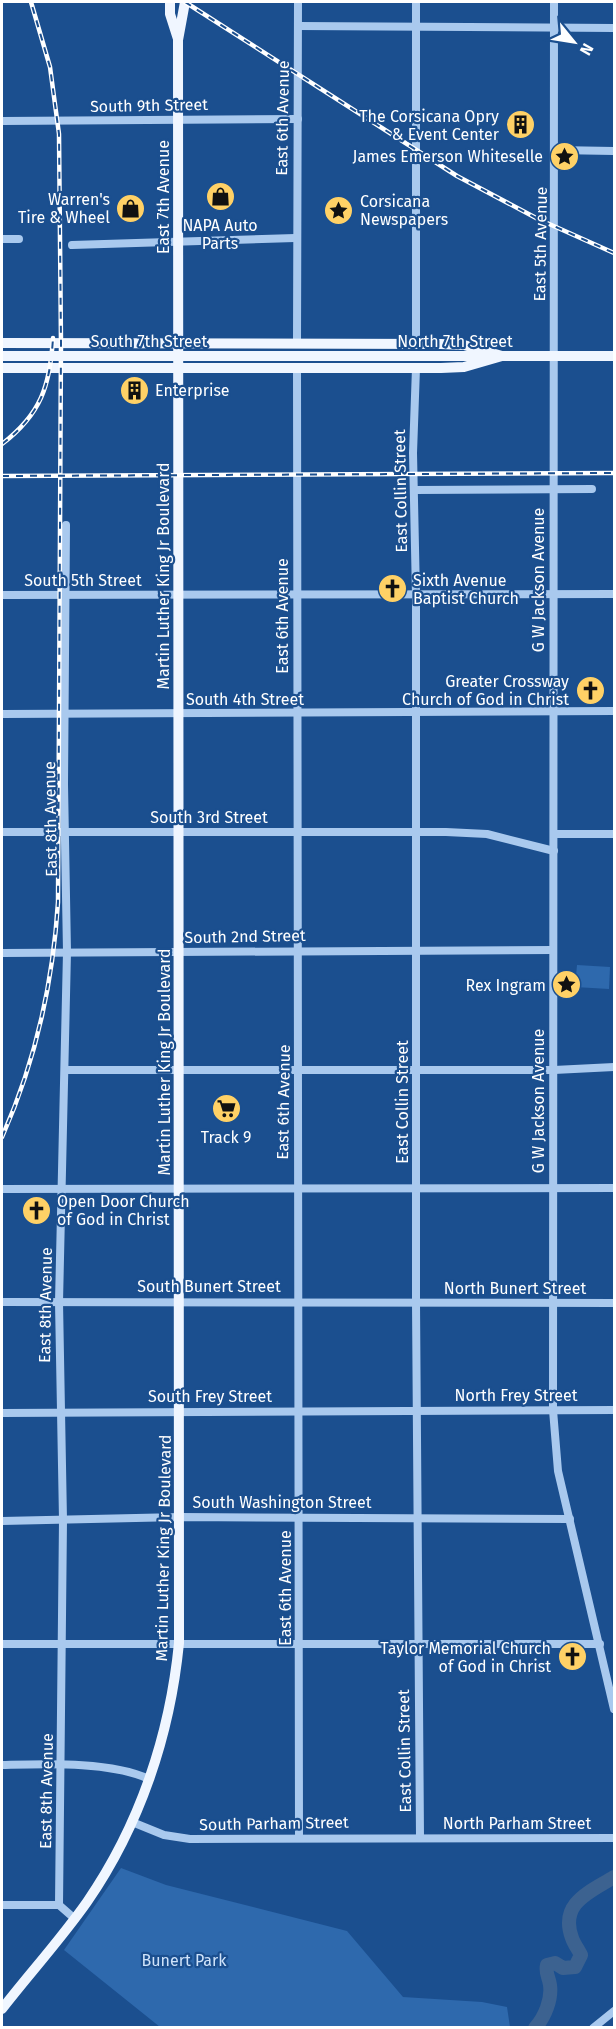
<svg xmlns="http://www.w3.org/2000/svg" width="616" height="2029" font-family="'Fira Sans',sans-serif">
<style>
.green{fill:#2e69ad}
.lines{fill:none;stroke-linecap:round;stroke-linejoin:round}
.river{stroke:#3c6290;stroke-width:14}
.minor{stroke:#a9c9ee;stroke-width:8}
.major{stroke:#f0f6ff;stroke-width:10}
.rail-casing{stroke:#fff;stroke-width:4.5}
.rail{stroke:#1b4f8f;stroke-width:2;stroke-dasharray:7;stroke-linecap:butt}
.major-bridge{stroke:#f0f6ff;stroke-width:10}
.labels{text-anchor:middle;stroke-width:4.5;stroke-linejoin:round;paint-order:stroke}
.street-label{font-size:16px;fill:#fff;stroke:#1b4f8f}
.poi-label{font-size:16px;fill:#fff;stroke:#1b4f8f;text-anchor:end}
.park-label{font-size:16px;fill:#cfe3fa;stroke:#1b4f8f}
</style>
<rect width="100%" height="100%" fill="#1b4f8f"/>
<!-- green -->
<g class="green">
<path d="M 577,965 L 610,967 L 609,989 L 575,987 Z"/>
<path d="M 121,1868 L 166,1885 L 347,1931 L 403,1997 L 482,2002 L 507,2007 L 510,2027 L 160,2027 L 64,1950 Z"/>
</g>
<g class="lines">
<!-- river -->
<path class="river" d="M 535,2028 C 545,2017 552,1999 550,1985 C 549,1977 545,1973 547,1965 L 555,1963 L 563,1968 L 575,1967 L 581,1955 C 578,1949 574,1944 572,1938 C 559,1903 590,1892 614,1877"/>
<!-- minor -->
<g class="minor">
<path d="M 554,2 L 553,1410 L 558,1471 L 614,1709"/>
<path d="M 298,26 L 614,28"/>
<path d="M 2,121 L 298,119"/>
<path d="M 555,150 L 614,151"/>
<path d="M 2,239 L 19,239"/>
<path d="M 72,245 L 295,238"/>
<path d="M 297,343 L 298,2"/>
<path d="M 416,343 L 416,2"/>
<path d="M 297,367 L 299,1837"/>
<path d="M 416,368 L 413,453 L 416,595 L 416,1303 L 420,1837"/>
<path d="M 414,490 L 592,489"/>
<path d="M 2,595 L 614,594"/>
<path d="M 2,714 L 614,711"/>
<path d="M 2,832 L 446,832 L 487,834 L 554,851"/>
<path d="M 554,834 L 614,834"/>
<path d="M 2,953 L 553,950"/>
<path d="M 66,1070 L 554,1070 L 614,1067"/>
<path d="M 2,1189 L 614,1188"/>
<path d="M 2,1302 L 614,1303"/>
<path d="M 2,1413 L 614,1410"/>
<path d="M 2,1521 L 180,1517 L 570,1519"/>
<path d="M 2,1644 L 600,1644"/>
<path d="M 2,1765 C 45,1764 110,1761 149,1779"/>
<path d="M 132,1822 L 164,1835 L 190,1839 L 614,1838"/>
<path d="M 2,1905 L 59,1905 L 75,1919"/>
<path d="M 59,1905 L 63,1520 L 59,1302 L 67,952 L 64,784 L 66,525"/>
<path d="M 593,2028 L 614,2011"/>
</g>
<!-- major -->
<g class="major">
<path d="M 170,2 L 170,14 L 178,39"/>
<path d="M 2,343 L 441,344 L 464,345 L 502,356"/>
<path d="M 296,356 L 614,356"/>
<path d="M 2,368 L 441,368 L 464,367 L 502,356"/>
<path d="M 2,2009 C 30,1973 61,1939 87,1902 C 140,1825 170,1735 179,1643 L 178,40 L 185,2"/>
</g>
<defs>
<g id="rail">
<path d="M 185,2 L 457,176 L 538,219 L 614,253"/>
<path d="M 2,444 C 41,414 50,386 53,338"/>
<path d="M 2,476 L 614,473"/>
<path d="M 2,1137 C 35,1063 53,982 58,902 L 61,343 L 59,134 L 50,67 L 31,2"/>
</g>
</defs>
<!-- rail casing -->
<use href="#rail" class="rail-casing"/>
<!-- rail -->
<use href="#rail" class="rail"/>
<!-- major-bridge -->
<path class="major-bridge" d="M 2,356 L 296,356"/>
</g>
<!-- icons -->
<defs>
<symbol id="building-disc" viewBox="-11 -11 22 22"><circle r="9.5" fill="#ffd166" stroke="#1b4f8f"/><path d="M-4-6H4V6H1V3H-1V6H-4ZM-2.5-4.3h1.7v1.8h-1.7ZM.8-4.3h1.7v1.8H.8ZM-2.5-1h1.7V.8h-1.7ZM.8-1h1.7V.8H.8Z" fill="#111"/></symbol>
<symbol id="sight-disc" viewBox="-11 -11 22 22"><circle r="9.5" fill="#ffd166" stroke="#1b4f8f"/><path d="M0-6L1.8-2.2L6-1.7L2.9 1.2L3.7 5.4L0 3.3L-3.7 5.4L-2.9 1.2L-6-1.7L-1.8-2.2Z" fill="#111"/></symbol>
<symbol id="shop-disc" viewBox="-11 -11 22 22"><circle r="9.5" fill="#ffd166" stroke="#1b4f8f"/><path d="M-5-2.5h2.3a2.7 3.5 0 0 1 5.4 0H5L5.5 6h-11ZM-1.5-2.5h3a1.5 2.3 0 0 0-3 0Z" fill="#111"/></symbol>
<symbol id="church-disc" viewBox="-11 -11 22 22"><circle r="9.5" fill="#ffd166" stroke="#1b4f8f"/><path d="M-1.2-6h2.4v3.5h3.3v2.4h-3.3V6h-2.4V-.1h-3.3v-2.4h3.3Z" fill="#111"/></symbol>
<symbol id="supermarket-disc" viewBox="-11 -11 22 22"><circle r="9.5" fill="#ffd166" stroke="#1b4f8f"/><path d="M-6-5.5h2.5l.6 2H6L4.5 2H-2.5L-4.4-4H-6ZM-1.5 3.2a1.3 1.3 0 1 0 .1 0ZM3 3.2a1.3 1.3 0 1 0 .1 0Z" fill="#111"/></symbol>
</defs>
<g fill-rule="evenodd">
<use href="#building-disc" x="504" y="108" width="33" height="33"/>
<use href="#sight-disc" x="548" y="140" width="33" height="33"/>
<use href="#shop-disc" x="204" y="180" width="33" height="33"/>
<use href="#shop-disc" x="114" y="192" width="33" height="33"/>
<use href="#sight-disc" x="322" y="194" width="33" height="33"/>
<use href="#building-disc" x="118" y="374" width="33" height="33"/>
<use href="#church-disc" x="376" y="572" width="33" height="33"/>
<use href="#church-disc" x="574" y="674" width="33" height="33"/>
<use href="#sight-disc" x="550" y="968" width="33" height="33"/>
<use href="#supermarket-disc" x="210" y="1092" width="33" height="33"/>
<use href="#church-disc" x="20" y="1194" width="33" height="33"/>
<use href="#church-disc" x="556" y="1640" width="33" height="33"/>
</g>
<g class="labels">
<!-- street labels -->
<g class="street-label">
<text transform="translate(149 105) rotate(-1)" y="6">South 9th Street</text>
<text transform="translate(282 118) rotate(-89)" y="6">East 6th Avenue</text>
<text transform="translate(163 197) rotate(-90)" y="6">East 7th Avenue</text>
<text transform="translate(540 244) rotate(-89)" y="6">East 5th Avenue</text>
<text x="149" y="347">South 7th Street</text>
<text x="455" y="347">North 7th Street</text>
<text transform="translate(400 491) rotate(-91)" y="6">East Collin Street</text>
<text transform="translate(163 576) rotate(-90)" y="6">Martin Luther King Jr Boulevard</text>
<text x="83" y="586">South 5th Street</text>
<text transform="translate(538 580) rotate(-90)" y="6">G W Jackson Avenue</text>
<text transform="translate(282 616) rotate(-90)" y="6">East 6th Avenue</text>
<text x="245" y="705">South 4th Street</text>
<text x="209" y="823">South 3rd Street</text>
<text transform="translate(50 819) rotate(-91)" y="6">East 8th Avenue</text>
<text transform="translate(245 936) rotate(-1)" y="6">South 2nd Street</text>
<text transform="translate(164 1062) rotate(-90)" y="6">Martin Luther King Jr Boulevard</text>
<text transform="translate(538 1101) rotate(-90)" y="6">G W Jackson Avenue</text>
<text transform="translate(283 1102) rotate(-89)" y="6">East 6th Avenue</text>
<text transform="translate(402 1102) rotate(-90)" y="6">East Collin Street</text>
<text x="209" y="1292">South Bunert Street</text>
<text x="515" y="1294">North Bunert Street</text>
<text transform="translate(45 1305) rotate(-89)" y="6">East 8th Avenue</text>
<text x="516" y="1401">North Frey Street</text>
<text x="210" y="1402">South Frey Street</text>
<text x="282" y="1508">South Washington Street</text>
<text transform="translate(163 1548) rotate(-89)" y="6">Martin Luther King Jr Boulevard</text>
<text transform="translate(285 1588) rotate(-90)" y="6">East 6th Avenue</text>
<text transform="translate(404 1751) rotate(-91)" y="6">East Collin Street</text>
<text transform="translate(46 1791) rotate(-89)" y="6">East 8th Avenue</text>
<text transform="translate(274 1823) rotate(-1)" y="6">South Parham Street</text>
<text x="517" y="1829">North Parham Street</text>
</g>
<!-- poi labels -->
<g class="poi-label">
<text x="499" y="122">The Corsicana Opry<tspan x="499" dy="18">&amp; Event Center</tspan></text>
<text x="543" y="162">James Emerson Whiteselle</text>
<text x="110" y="205">Warren's<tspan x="110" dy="18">Tire &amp; Wheel</tspan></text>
<text x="360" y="207" text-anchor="start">Corsicana<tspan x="360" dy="18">Newspapers</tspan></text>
<text x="220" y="231" text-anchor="middle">NAPA Auto<tspan x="220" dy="18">Parts</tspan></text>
<text x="155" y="396" text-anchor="start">Enterprise</text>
<text x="413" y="586" text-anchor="start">Sixth Avenue<tspan x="413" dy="18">Baptist Church</tspan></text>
<text x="569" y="687">Greater Crossway<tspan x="569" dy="18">Church of God in Christ</tspan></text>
<text x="546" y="991">Rex Ingram</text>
<text x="226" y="1143" text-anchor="middle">Track 9</text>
<text x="57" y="1207" text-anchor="start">Open Door Church<tspan x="57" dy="18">of God in Christ</tspan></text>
<text x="551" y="1654">Taylor Memorial Church<tspan x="551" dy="18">of God in Christ</tspan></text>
</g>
<!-- park labels -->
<g class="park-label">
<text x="184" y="1966">Bunert Park</text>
</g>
</g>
<!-- border -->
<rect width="616" height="2029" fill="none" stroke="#ffffff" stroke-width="6"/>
<!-- north arrow -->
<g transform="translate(574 42) rotate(120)" stroke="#1b4f8f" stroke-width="4.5" paint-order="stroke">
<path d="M0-4.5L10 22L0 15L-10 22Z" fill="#ffffff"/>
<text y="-9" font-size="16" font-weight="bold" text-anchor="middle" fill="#ffffff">N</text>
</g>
</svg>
